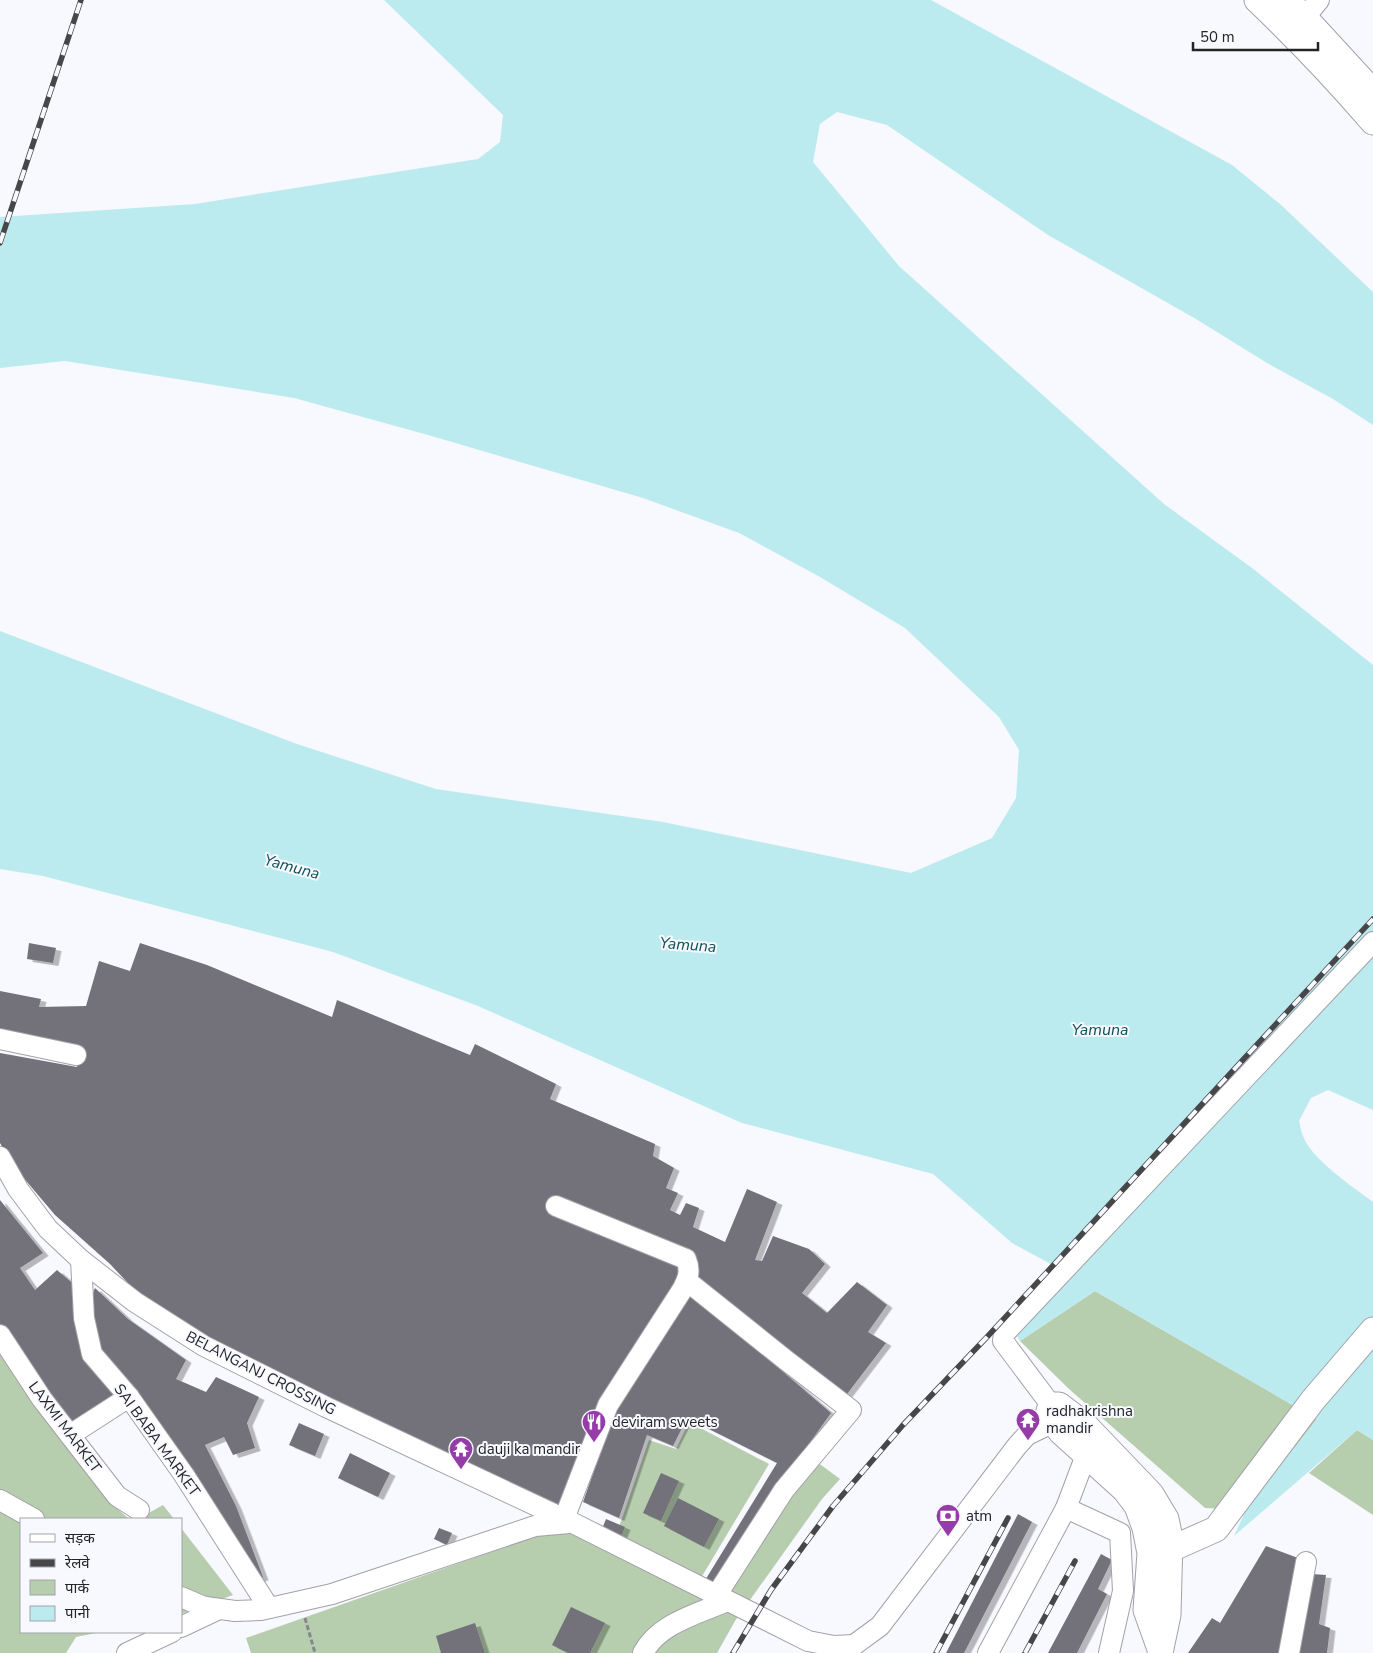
<svg xmlns="http://www.w3.org/2000/svg" width="1373" height="1653" font-family="'Nunito Sans','Noto Sans Devanagari',sans-serif">
<style>
.green{fill:#b6cdae}
.water{fill:#bbebef}
.building{fill:#73727a;filter:url(#shadow)}
.lines{fill:none;stroke-linecap:round;stroke-linejoin:round}
.minor-casing{stroke:#a2a1a9;stroke-width:22}
.major-casing{stroke:#a2a1a9;stroke-width:27}
.path{stroke:#87878b;stroke-width:3;stroke-dasharray:5 2.5;stroke-linecap:butt}
.minor{stroke:#fff;stroke-width:20}
.major{stroke:#fff;stroke-width:25}
.rail-casing{stroke:#47474a;stroke-width:5.5}
.rail{stroke:#f8f8ff;stroke-width:4;stroke-dasharray:11;stroke-linecap:butt}
.labels{text-anchor:middle;stroke-width:4;stroke-linejoin:round;paint-order:stroke}
.street-label{font-size:15px;fill:#242427;stroke:#f8f8ff}
.poi-label{font-size:15px;fill:#242427;stroke:#f8f8ff;text-anchor:start}
.water-label{font-size:16px;font-style:italic;fill:#0a5055;stroke:#f8f8ff}
</style>
<defs>
<filter id="shadow"><feDropShadow dx="5.5" dy="3" stdDeviation="0" flood-color="#0004"/></filter>
</defs>
<rect width="100%" height="100%" fill="#f8f8ff"/>
<!-- green -->
<g class="green">
<path d="M 1095,1291 L 1317,1419 L 1246,1510 L 1205,1508 L 1069,1389 L 1020,1341 Z"/>
<path d="M 0,1349 L 113,1505 L 129,1519 L 21,1519 L 21,1632 L 101,1632 L 76,1637 L 66,1653 L 0,1653 Z"/>
<path d="M 689,1422 L 769,1464 L 698,1583 L 723,1594 L 786,1493 L 817,1462 L 840,1479 L 822,1499 L 735,1621 L 717,1653 L 251,1653 L 246,1638 L 539,1535 L 570,1529 L 610,1553 L 649,1440 L 676,1449 Z"/>
<path d="M 1357,1430 L 1373,1440 L 1373,1515 L 1309,1473 Z"/>
<path d="M 163,1505 L 174,1519 L 138,1519 Z"/>
<path d="M 181,1528 L 233,1595 L 181,1614 Z"/>
</g>
<!-- water -->
<path class="water" d="M 384,0 L 931,0 L 1232,165 L 1280,204 L 1373,292 L 1373,425 L 1333,399 L 1267,363 L 1196,319 L 1048,235 L 887,125 L 837,112 L 820,124 L 813,162 L 899,266 L 1164,504 L 1252,568 L 1373,665 L 1373,1110 L 1328,1090 L 1311,1098 L 1299,1121 C 1300,1125 1301,1131 1303,1136 C 1311,1159 1353,1187 1373,1202 L 1373,1440 L 1357,1430 L 1234,1536 L 1246,1510 L 1317,1419 L 1095,1291 L 1020,1341 L 1015,1333 L 1073,1276 L 1012,1243 L 933,1174 L 742,1123 L 478,1006 L 333,952 L 43,876 L 0,869 L 0,631 L 297,744 L 436,789 L 663,822 L 911,873 L 992,838 L 1016,798 L 1019,750 L 999,717 L 905,628 L 820,577 L 739,533 L 643,498 L 428,435 L 294,398 L 65,361 L 0,368 L 0,217 L 195,204 L 478,159 L 500,142 L 503,115 Z"/>
<!-- building -->
<g class="building">
<path d="M 29,943 L 56,948 L 53,963 L 27,959 Z"/>
<path d="M 140,943 L 207,965 L 332,1017 L 337,1000 L 470,1055 L 475,1044 L 556,1084 L 550,1099 L 655,1144 L 653,1156 L 674,1168 L 666,1188 L 678,1193 L 670,1210 L 680,1215 L 686,1203 L 699,1208 L 693,1227 L 725,1242 L 747,1189 L 777,1202 L 755,1260 L 762,1261 L 773,1236 L 809,1249 L 825,1264 L 802,1293 L 827,1313 L 857,1282 L 887,1305 L 868,1332 L 886,1343 L 844,1398 L 682,1264 L 682,1279 L 562,1512 L 219,1347 L 143,1299 L 110,1264 L 55,1215 L 11,1163 L 0,1143 L 0,1053 L 77,1067 L 81,1048 L 0,1033 L 0,991 L 41,999 L 39,1007 L 86,1006 L 99,961 L 130,971 Z"/>
<path d="M 0,1200 L 43,1253 L 20,1268 L 35,1290 L 57,1270 L 77,1287 L 115,1395 L 72,1427 L 0,1326 Z"/>
<path d="M 95,1288 L 128,1319 L 186,1360 L 176,1379 L 206,1392 L 216,1377 L 259,1397 L 247,1423 L 255,1448 L 233,1455 L 224,1437 L 205,1445 L 236,1506 L 263,1577 L 256,1581 L 95,1350 L 88,1305 Z"/>
<path d="M 690,1292 L 831,1413 L 781,1483 L 716,1588 L 704,1582 L 777,1463 L 687,1418 L 673,1446 L 647,1435 L 619,1518 L 583,1502 L 618,1403 Z"/>
<path d="M 299,1423 L 324,1434 L 315,1456 L 289,1445 Z"/>
<path d="M 350,1453 L 390,1473 L 378,1497 L 338,1478 Z"/>
<path d="M 661,1473 L 679,1481 L 661,1521 L 643,1513 Z"/>
<path d="M 678,1498 L 719,1519 L 704,1547 L 664,1526 Z"/>
<path d="M 1018,1514 L 1032,1522 L 964,1653 L 946,1653 Z"/>
<path d="M 606,1519 L 625,1527 L 619,1542 L 600,1534 Z"/>
<path d="M 439,1528 L 452,1533 L 447,1545 L 434,1539 Z"/>
<path d="M 1266,1546 L 1298,1558 L 1282,1653 L 1188,1653 L 1212,1618 L 1220,1623 Z"/>
<path d="M 1101,1554 L 1112,1560 L 1098,1589 L 1107,1594 L 1077,1653 L 1048,1653 Z"/>
<path d="M 1312,1574 L 1326,1575 L 1319,1624 L 1330,1628 L 1327,1653 L 1298,1653 Z"/>
<path d="M 571,1607 L 605,1623 L 590,1653 L 568,1653 L 552,1645 Z"/>
<path d="M 475,1623 L 485,1653 L 441,1653 L 436,1636 Z"/>
</g>
<g class="lines">
<defs>
<g id="minor">
<path d="M 1296,28 L 1319,0"/>
<path d="M 0,1039 L 76,1055"/>
<path d="M 0,1157 L 18,1189 L 48,1229 L 81,1260 L 135,1302 L 204,1346 L 326,1407 L 571,1522 L 808,1641 L 834,1646 L 854,1645 L 880,1626 L 1017,1446 L 1027,1435 L 1054,1422"/>
<path d="M 556,1206 L 676,1255 L 686,1259 C 691,1271 688,1279 682,1290 L 608,1405 L 564,1519"/>
<path d="M 81,1260 L 84,1318 L 92,1354 L 129,1397 L 184,1475 L 269,1608"/>
<path d="M 687,1281 L 787,1361 L 851,1410 L 784,1490 L 716,1596"/>
<path d="M 0,1335 L 42,1399 L 117,1496 L 139,1510"/>
<path d="M 1051,1405 L 1003,1341 L 1004,1334 L 1373,942"/>
<path d="M 70,1435 L 129,1397"/>
<path d="M 1086,1455 L 1066,1508 L 1120,1533 L 1123,1591 L 1109,1653"/>
<path d="M 0,1500 L 34,1519"/>
<path d="M 181,1597 L 202,1606 L 213,1608 L 235,1611 L 261,1610 L 332,1594 L 535,1526 L 569,1523"/>
<path d="M 181,1627 L 219,1609"/>
<path d="M 127,1653 L 172,1632"/>
<path d="M 643,1653 C 659,1623 698,1614 727,1601"/>
<path d="M 988,1653 L 1066,1508"/>
<path d="M 1289,1653 L 1306,1562"/>
</g>
<g id="major">
<path d="M 1257,0 C 1298,39 1336,79 1373,122"/>
<path d="M 1286,0 L 1305,18 L 1373,92"/>
<path d="M 1157,1552 L 1171,1549 L 1216,1529 L 1313,1400 L 1373,1330"/>
<path d="M 1160,1653 L 1168,1615 L 1170,1538 L 1166,1519 L 1151,1494 L 1085,1425 L 1059,1405 L 1051,1405 L 1049,1411 L 1050,1417 L 1061,1432 L 1125,1490 L 1137,1506 L 1145,1528 L 1150,1553 L 1146,1610 L 1160,1649"/>
</g>
</defs>
<!-- minor casing -->
<use href="#minor" class="minor-casing"/>
<!-- major casing -->
<use href="#major" class="major-casing"/>
<!-- path -->
<path class="path" d="M 305,1618 L 315,1653"/>
<!-- minor -->
<use href="#minor" class="minor"/>
<!-- major -->
<use href="#major" class="major"/>
<defs>
<g id="rail">
<path d="M 0,243 L 81,0"/>
<path d="M 733,1653 L 771,1590 L 833,1506 L 903,1425 L 987,1337 L 1373,919"/>
<path d="M 936,1653 L 1008,1518"/>
<path d="M 1025,1653 L 1075,1561"/>
</g>
</defs>
<!-- rail casing -->
<use href="#rail" class="rail-casing"/>
<!-- rail -->
<use href="#rail" class="rail"/>
</g>
<!-- icons -->
<defs>
<symbol id="temple-pin" viewBox="-11 -11 22 30"><path d="M0 17L-7.5 6A9.5 9.5 0 1 1 7.5 6Z" fill="#953ca8" stroke="#f8f8ff"/><path d="M0-6L5-2H3V0L6.5 2.5H4V6H1.5V3h-3V6H-4V2.5H-6.5L-3 0V-2H-5Z" fill="#fff"/></symbol>
<symbol id="restaurant-pin" viewBox="-11 -11 22 30"><path d="M0 17L-7.5 6A9.5 9.5 0 1 1 7.5 6Z" fill="#953ca8" stroke="#f8f8ff"/><path d="M-5-6h1v4h1v-4h1v4h1v-4h1v5L-1.5 .5V6h-2V.5L-5-1ZM5-6V6H3V1.5H1.5Q1.5-4 5-6Z" fill="#fff"/></symbol>
<symbol id="bank-pin" viewBox="-11 -11 22 30"><path d="M0 17L-7.5 6A9.5 9.5 0 1 1 7.5 6Z" fill="#953ca8" stroke="#f8f8ff"/><path d="M-6-4H6V4H-6ZM0-2.3a2.3 2.3 0 1 0 0 4.6a2.3 2.3 0 1 0 0-4.6Z" fill="#fff"/></symbol>
</defs>
<g fill-rule="evenodd">
<use href="#temple-pin" x="1014" y="1406" width="28" height="38"/>
<use href="#restaurant-pin" x="580" y="1408" width="28" height="38"/>
<use href="#temple-pin" x="447" y="1435" width="28" height="38"/>
<use href="#bank-pin" x="934" y="1502" width="28" height="38"/>
</g>
<g class="labels">
<!-- street labels -->
<g class="street-label">
<text transform="translate(261 1373) rotate(27)" y="5">BELANGANJ CROSSING</text>
<text transform="translate(65 1427) rotate(53)" y="5">LAXMI MARKET</text>
<text transform="translate(157 1440) rotate(54)" y="5">SAI BABA MARKET</text>
</g>
<!-- poi labels -->
<g class="poi-label">
<text x="1046" y="1416">radhakrishna<tspan x="1046" dy="17">mandir</tspan></text>
<text x="612" y="1427">deviram sweets</text>
<text x="478" y="1454">dauji ka mandir</text>
<text x="966" y="1521">atm</text>
</g>
<!-- water labels -->
<g class="water-label">
<text transform="translate(292 866) rotate(15)" y="6">Yamuna</text>
<text transform="translate(688 944) rotate(4)" y="6">Yamuna</text>
<text x="1100" y="1035">Yamuna</text>
</g>
</g>
<!-- legend -->
<rect x="20" y="1518" width="162" height="115" fill="#f8f8ff" stroke="#a3a3a9"/>
<rect x="30" y="1534" width="25" height="8" fill="#ffffff" stroke="#a3a3a9"/>
<text x="65" y="1543" font-size="15" fill="#242427">सड़क</text>
<rect x="30" y="1559" width="25" height="8" fill="#47474a" stroke="#a3a3a9"/>
<text x="65" y="1568" font-size="15" fill="#242427">रेलवे</text>
<rect x="30" y="1580" width="25" height="15" fill="#b6cdae" stroke="#a3a3a9"/>
<text x="65" y="1593" font-size="15" fill="#242427">पार्क</text>
<rect x="30" y="1606" width="25" height="15" fill="#bbebef" stroke="#a3a3a9"/>
<text x="65" y="1618" font-size="15" fill="#242427">पानी</text>
<!-- scale -->
<path d="M1193 42v8h125v-8" fill="none" stroke="#242427" stroke-width="2.5"/>
<text x="1200" y="42" font-size="15" fill="#242427" stroke="#f8f8ff" stroke-width="4" paint-order="stroke">50 m</text>
</svg>
